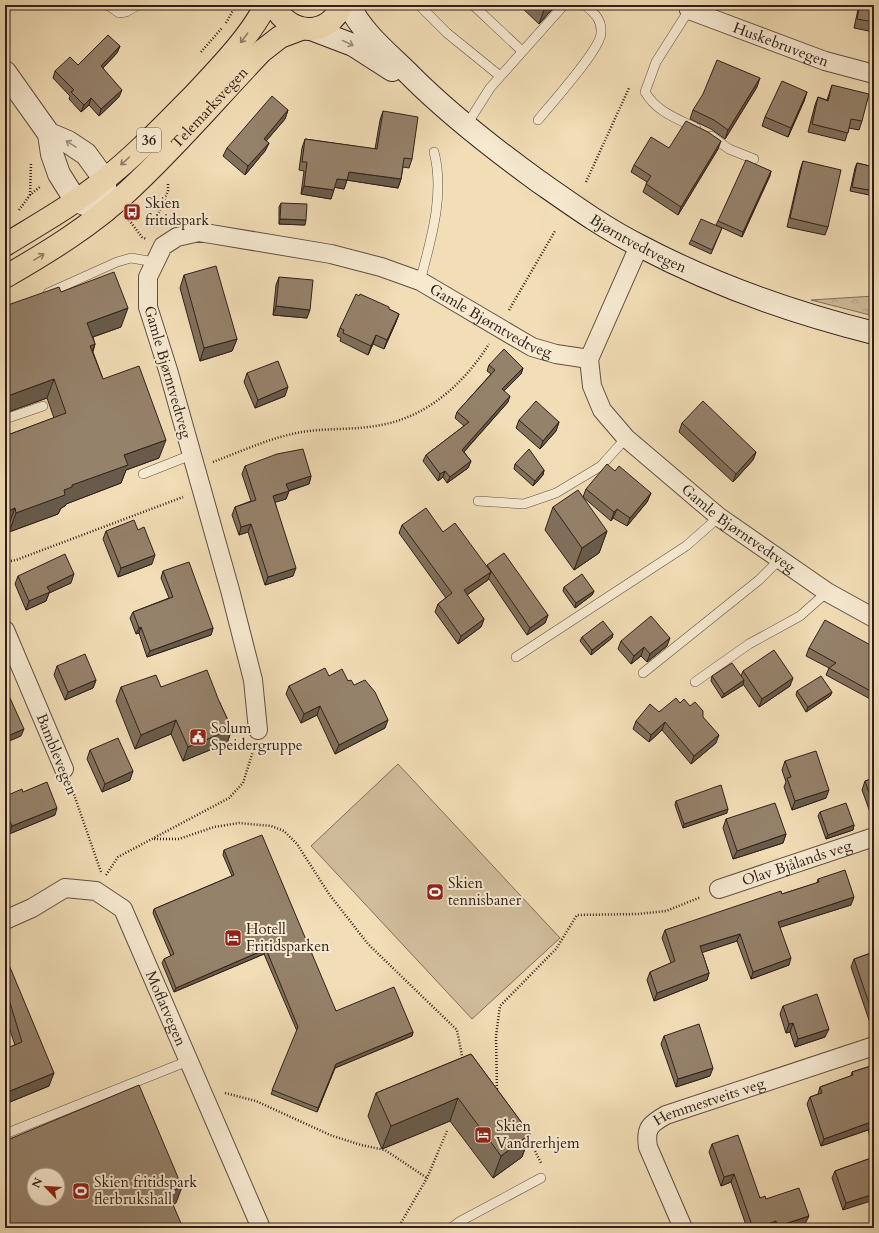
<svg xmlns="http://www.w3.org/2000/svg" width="879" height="1233" font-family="Cardo,serif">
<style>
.green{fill:#d0bd9b;stroke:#806e5a}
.forest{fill:url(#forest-crowns);stroke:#806e5a}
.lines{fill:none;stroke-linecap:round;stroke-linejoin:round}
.service-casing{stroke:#614f40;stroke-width:10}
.minor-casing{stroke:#614f40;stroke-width:20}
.tertiary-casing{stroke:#614f40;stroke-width:24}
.secondary-casing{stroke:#312019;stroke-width:24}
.trunk-casing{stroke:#312019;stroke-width:24}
.path{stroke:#312019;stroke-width:2.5;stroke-dasharray:1 2;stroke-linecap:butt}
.service{stroke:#f6e9d0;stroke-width:9}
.minor{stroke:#f6e9d0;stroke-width:18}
.tertiary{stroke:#f6e9d0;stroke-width:22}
.secondary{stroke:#f6e9d0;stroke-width:22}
.trunk{stroke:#f1ddb6;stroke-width:22}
.wall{fill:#80705c;stroke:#312019}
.shaded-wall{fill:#685b4b;stroke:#312019}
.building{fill:#95826b;stroke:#312019;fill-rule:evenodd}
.oneway{stroke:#917e68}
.oneway2{stroke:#9d8f7e}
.labels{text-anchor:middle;stroke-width:4;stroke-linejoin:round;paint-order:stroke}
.shield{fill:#f6e9d0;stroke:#6c5c50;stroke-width:1}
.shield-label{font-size:14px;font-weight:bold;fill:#312019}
.street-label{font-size:15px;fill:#312019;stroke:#f6e9d0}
.poi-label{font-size:15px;fill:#312019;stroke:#f6e9d0;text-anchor:start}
</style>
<defs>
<pattern id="forest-crowns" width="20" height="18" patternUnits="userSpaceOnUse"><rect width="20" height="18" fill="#d0bd9b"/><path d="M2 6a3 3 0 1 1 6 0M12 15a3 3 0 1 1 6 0" fill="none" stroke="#b3a285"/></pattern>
</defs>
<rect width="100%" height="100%" fill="#f1ddb6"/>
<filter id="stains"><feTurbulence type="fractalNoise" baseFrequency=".005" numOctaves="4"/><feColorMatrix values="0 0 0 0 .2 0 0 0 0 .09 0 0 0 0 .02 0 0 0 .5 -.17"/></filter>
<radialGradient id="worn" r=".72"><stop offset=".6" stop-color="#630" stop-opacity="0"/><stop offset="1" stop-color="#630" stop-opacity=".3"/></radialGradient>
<!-- green -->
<path class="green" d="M 398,764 L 560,938 L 472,1019 L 311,846 Z"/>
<!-- forest -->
<path class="forest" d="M 874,296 L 874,316 L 811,300 Z"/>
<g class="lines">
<defs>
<g id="service">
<path d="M 108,5 L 119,13 L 126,12 L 138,5"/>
<path d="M 419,5 L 447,33 L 500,76"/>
<path d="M 473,5 L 522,51"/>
<path d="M 689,10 L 656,62 L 645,92 C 657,112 676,118 696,128"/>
<path d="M 538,120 C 550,105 601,49 601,33 C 602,19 594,13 585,5"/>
<path d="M 466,126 L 490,88 L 564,5"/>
<path d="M 711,136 L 729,149 L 754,159"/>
<path d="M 420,281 C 431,240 445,194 434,152"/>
<path d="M 48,293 L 117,262 L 131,258 L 155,262"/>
<path d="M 5,419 L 43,406"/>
<path d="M 143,474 L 191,455"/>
<path d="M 478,501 L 524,504 L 556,493 L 601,466 L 626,438"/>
<path d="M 516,657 L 686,546 L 719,517"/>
<path d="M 643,673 L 759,580 L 780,559"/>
<path d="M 695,682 L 749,644 L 800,616 L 827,592"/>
<path d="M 5,1134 L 188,1061"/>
<path d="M 451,1228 L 459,1222 L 541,1178"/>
</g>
<g id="minor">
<path id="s1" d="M 692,5 L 689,10 L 825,61 L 874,74"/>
<path id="s2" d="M 639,246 L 589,359 L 592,386 L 602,410 L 626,438 L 719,517 L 827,592 L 874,618"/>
<path d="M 5,630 L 64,769"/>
<path id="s3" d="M 258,730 L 253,680 L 230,590 L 168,370 L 148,307 L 148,277 L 163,246 L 177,237 L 199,232 L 331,254 L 381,267 L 420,281 L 532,347 L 556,354 L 589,359"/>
<path id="s4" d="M 719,889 L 874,837"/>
<path id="s5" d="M 5,920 L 32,908 L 65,888 L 96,891 L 123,909 L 261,1228"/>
<path id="s6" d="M 683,1228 L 648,1147 C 645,1128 650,1124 666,1115 L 874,1046"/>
</g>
<path id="tertiary" d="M 5,72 L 49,134 L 52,154 L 59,174 L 76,201 L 105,211 L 105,180 L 86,154 L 68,142 L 49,134"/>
<g id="secondary">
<path id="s7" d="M 349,5 C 362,33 390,55 411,76 C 450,115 494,149 538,181 C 571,204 604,228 640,246 C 714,285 794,313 874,333"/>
<path d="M 311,29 L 353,45 L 392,70"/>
</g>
<g id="trunk">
<path d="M 274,5 C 289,36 328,38 342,5"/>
<path d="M 5,245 C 39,224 73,205 104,180 C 136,155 165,124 194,95 C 220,67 248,39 266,5"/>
<path id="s8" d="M 5,277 C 48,252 91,226 127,192 C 175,148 217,98 262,51 L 280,37 L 301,29"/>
</g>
</defs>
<!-- service casing -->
<use href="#service" class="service-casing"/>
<!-- minor casing -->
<use href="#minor" class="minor-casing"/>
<!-- tertiary casing -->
<use href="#tertiary" class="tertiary-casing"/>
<!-- secondary casing -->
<use href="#secondary" class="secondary-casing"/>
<!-- trunk casing -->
<use href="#trunk" class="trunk-casing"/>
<!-- path -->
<g class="path">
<path d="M 226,23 L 236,5"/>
<path d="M 201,52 L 222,28"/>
<path d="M 586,182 L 629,88"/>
<path d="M 30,195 L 31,164"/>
<path d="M 19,210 L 30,195 L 41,186"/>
<path d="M 129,220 L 142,237 L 146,239"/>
<path d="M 155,227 L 154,223 L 168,191 L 168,184"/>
<path d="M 509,310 L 555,231"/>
<path d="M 213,462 C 242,451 272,437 302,432 C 326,428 351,430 375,426 C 425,419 463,385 489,344"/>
<path d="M 5,562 L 16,560 L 183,497"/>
<path d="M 71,786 L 101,872"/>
<path d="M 154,839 L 179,839 L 214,827 L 239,823 L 271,826 L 284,831 L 297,844 L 329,894 L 368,944 L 457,1030 L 463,1061"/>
<path d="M 106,875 L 118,857 L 229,798 L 243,783 L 254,748"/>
<path d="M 497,1092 L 496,1036 L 500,1006 L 556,949 L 577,915 L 638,914 L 666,911 L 701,897"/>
<path d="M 225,1093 L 256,1101 L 330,1135 L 361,1145 L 385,1150 L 427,1178"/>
<path d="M 527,1135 L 541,1163"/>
<path d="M 398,1228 L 427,1178 L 447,1131"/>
</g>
<!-- service -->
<use href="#service" class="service"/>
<!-- minor -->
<use href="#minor" class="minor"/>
<!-- tertiary -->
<use href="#tertiary" class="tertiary"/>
<!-- secondary -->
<use href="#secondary" class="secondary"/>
<!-- trunk -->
<use href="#trunk" class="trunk"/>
</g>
<!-- wall -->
<g class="wall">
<path d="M 519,5 L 556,5 L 539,24 Z"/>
<path d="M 768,5 L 773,5 L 772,7 Z"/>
<path d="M 859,5 L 874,5 L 874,32 L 854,28 Z"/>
<path d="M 120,46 L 117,53 L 103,68 L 119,97 L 99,116 L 89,105 L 81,112 L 69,99 L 70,96 L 53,78 L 55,71 L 78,65 Z"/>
<path d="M 832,85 L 862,121 L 859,130 L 849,128 L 845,141 L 808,132 L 815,105 L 818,97 L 827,100 Z"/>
<path d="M 757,87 L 725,139 L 711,129 L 690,119 L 693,110 Z"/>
<path d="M 807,92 L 804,101 L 788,137 L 762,126 L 765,117 Z"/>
<path d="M 288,110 L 285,119 L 266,141 L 269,143 L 265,151 L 245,175 L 223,156 L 227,148 Z"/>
<path d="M 383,111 L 412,159 L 409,168 L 403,167 L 401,179 L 398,188 L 347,180 L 344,189 L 334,187 L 331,199 L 301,194 L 304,171 L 299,170 L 302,148 L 305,139 L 375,149 L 380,120 Z"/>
<path d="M 669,148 L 718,149 L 678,215 L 643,192 L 647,182 L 631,172 L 634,165 Z"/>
<path d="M 803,161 L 828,227 L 825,235 L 787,227 L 800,170 Z"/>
<path d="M 857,163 L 874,167 L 874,196 L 850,191 L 855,168 Z"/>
<path d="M 771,171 L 742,237 L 716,225 L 718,221 Z"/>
<path d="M 281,203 L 305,225 L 279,224 L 279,207 Z"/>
<path d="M 722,228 L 711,254 L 689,244 L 691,240 Z"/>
<path d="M 184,275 L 237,339 L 232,351 L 200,361 L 180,288 Z"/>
<path d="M 279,277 L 307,318 L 273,315 L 276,285 Z"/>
<path d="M 874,291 L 874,304 L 872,304 Z"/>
<path d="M 61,292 L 121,327 L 93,337 L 95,344 L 93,352 L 103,379 L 159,458 L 126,470 L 121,483 L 66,504 L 65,506 L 61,508 L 58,514 L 9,532 L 8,527 L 5,528 L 5,436 L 54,418 L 47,398 L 5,413 L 5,306 Z"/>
<path d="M 389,309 L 399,314 L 396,322 L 384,349 L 373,344 L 368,355 L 340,341 L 341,338 L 337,336 L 340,328 Z"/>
<path d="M 489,365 L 523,368 L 521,374 L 504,391 L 508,402 L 464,452 L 471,461 L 468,468 L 447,483 L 443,477 L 438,481 L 423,461 L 426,455 L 464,426 L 455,418 L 457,412 L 491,374 L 487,371 Z"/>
<path d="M 247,373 L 285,396 L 255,408 L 244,382 Z"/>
<path d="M 519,420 L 559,422 L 556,431 L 540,449 L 516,428 Z"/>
<path d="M 682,423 L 756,452 L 753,460 L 733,482 L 679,432 Z"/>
<path d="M 515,464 L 544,470 L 543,475 L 533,486 L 514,469 Z"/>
<path d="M 245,466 L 311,476 L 309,484 L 289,491 L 286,499 L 275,502 L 293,576 L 265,585 L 248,532 L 239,535 L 232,515 L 235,507 L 251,501 L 242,474 Z"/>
<path d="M 615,471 L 651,493 L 647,502 L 627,526 L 613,518 L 611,521 L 583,497 L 586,489 Z"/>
<path d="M 553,507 L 607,531 L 599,553 L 574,570 L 545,530 Z"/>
<path d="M 402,525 L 443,532 L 487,566 L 487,565 L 548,615 L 545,623 L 527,635 L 489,579 L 488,580 L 467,595 L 484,619 L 481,627 L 458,644 L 435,612 L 438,604 L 446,598 L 399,533 Z"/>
<path d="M 106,531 L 152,564 L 118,577 L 103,539 Z"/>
<path d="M 163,571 L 213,628 L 211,635 L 147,657 L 139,633 L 136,634 L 130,618 L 133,612 L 169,598 L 161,578 Z"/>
<path d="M 18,576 L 71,583 L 49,593 L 46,601 L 26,610 L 15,584 Z"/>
<path d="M 564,587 L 594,591 L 592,595 L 575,608 L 563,591 Z"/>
<path d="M 613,634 L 612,638 L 591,655 L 580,641 L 582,637 Z"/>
<path d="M 621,641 L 667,646 L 647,662 L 641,656 L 631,664 L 618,649 Z"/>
<path d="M 874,647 L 874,701 L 826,675 L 829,668 L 806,656 L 809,648 Z"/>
<path d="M 57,666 L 96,680 L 93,688 L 65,700 L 54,675 Z"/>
<path d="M 743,671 L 790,686 L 759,707 L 743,684 L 743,685 L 722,698 L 711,681 L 712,676 L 741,676 Z"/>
<path d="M 329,676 L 348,681 L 354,685 L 385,728 L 335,754 L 317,715 L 301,723 L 286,694 L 289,686 Z"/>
<path d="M 121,687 L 161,687 L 219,701 L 232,729 L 227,743 L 183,761 L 171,734 L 135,749 L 116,701 Z"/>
<path d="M 797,691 L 832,692 L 830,696 L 806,712 L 796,695 Z"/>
<path d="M 680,703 L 690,706 L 703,717 L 716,743 L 691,764 L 662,730 L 649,742 L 633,729 L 636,721 Z"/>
<path d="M 90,750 L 130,780 L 102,792 L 87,759 Z"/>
<path d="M 785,761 L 826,798 L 792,810 L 784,787 L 786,782 L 782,770 Z"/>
<path d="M 874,778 L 874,811 L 870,812 L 862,790 L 865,781 Z"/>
<path d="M 5,787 L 8,795 L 23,792 L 55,815 L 9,834 L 8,829 L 5,830 Z"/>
<path d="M 676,801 L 727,813 L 683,828 L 675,805 Z"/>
<path d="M 820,812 L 854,825 L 853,830 L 826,839 L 818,816 Z"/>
<path d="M 726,819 L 786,834 L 783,843 L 733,859 L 723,828 Z"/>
<path d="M 224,850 L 336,1011 L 413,1032 L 412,1036 L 335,1068 L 317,1112 L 271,1094 L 297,1031 L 264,954 L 174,992 L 162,963 L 164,959 L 171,956 L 153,913 L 154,909 L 232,876 L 223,855 Z"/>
<path d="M 818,879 L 851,905 L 780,927 L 789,965 L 751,979 L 737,941 L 702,952 L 709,973 L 707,980 L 654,1001 L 647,980 L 650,972 L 671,963 L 662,938 L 665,930 L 782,894 L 817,883 Z"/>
<path d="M 874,952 L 874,1022 L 870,1023 L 851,967 L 854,959 Z"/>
<path d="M 5,961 L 49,1086 L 5,1104 L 5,1049 L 15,1045 L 5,1016 Z"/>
<path d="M 783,1006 L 825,1037 L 795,1047 L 790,1032 L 786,1033 L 780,1014 Z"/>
<path d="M 664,1036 L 710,1076 L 676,1087 L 661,1044 Z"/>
<path d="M 471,1054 L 530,1134 L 522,1157 L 493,1178 L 450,1121 L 382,1149 L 368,1116 L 376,1093 Z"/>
<path d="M 874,1065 L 874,1148 L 868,1130 L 821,1146 L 807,1104 L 810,1097 L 818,1094 L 820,1087 L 851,1076 L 852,1072 Z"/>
<path d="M 712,1144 L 760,1198 L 766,1199 L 805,1224 L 794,1228 L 747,1228 L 731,1182 L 721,1186 L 709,1152 Z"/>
<path d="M 874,1157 L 843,1210 L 832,1178 L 835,1171 Z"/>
</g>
<!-- shaded-wall -->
<g class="shaded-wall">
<path d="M 547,5 L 556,5 L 539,24 L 545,7 Z"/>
<path d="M 120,46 L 117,53 L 98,73 L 101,66 Z"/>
<path d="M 760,78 L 757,87 L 725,139 L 728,130 Z"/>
<path d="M 122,90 L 119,97 L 99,116 L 101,109 Z"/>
<path d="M 807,92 L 804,101 L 788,137 L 791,128 Z"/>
<path d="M 91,98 L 89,105 L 81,112 L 84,105 Z"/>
<path d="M 288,110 L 285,119 L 261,147 L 264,139 Z"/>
<path d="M 721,141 L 718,149 L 678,215 L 681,207 Z"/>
<path d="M 269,143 L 265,151 L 245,175 L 248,166 Z"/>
<path d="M 771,171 L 770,176 L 742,237 L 743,232 Z"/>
<path d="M 349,172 L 401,179 L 398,188 L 346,180 Z"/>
<path d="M 337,179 L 347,180 L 344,189 L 333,187 Z"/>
<path d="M 304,186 L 334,190 L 331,199 L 301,194 Z"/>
<path d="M 280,219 L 306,220 L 305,225 L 279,224 Z"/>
<path d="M 276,306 L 310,310 L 307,318 L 273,315 Z"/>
<path d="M 128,308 L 121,327 L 81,341 L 87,323 Z"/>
<path d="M 399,314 L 396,322 L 384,349 L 387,340 Z"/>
<path d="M 376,335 L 373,344 L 368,355 L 371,346 Z"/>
<path d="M 237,339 L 232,351 L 200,361 L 204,348 Z"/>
<path d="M 95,344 L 88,363 L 90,346 Z"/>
<path d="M 523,368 L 521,374 L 500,395 L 502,389 Z"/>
<path d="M 54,379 L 47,398 L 5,413 L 5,397 Z"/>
<path d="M 288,387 L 285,396 L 255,408 L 258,400 Z"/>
<path d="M 510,396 L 508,402 L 460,456 L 462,450 Z"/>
<path d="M 559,422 L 556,431 L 540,449 L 543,441 Z"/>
<path d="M 166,440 L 159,458 L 126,470 L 121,483 L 66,504 L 65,506 L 61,508 L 58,514 L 9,532 L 16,513 L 64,490 L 124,455 Z"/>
<path d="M 756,452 L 753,460 L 733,482 L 736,474 Z"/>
<path d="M 471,461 L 468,468 L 447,483 L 450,477 Z"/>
<path d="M 544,470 L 543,475 L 533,486 L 535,481 Z"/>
<path d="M 445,471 L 443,477 L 438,481 L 440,474 Z"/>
<path d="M 311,476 L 309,484 L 284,492 L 286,484 Z"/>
<path d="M 289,491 L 286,499 L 270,504 L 273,496 Z"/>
<path d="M 651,493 L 647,502 L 627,526 L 630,518 Z"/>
<path d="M 15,508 L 8,527 L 5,528 L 5,514 L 6,512 Z"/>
<path d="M 617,509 L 613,518 L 611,521 L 614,512 Z"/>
<path d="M 251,524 L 248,532 L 239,535 L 241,527 Z"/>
<path d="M 607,531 L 599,553 L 574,570 L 582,548 Z"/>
<path d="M 155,555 L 152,564 L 118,577 L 121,568 Z"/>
<path d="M 296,568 L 293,576 L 265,585 L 268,577 Z"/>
<path d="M 491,572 L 488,580 L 461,599 L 464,590 Z"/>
<path d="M 74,574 L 71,583 L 49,593 L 46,601 L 26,610 L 29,601 L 47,587 Z"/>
<path d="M 594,591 L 592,595 L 575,608 L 576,603 Z"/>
<path d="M 548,615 L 545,623 L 527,635 L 530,628 Z"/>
<path d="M 484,619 L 481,627 L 458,644 L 461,636 Z"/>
<path d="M 141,627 L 139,633 L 136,634 L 139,628 Z"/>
<path d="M 213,628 L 211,635 L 147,657 L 150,651 Z"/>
<path d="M 613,634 L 612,638 L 591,655 L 592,650 Z"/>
<path d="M 670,638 L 667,646 L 647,662 L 650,654 Z"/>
<path d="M 644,647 L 641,656 L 631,664 L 634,656 Z"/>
<path d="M 793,678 L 790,686 L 759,707 L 762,699 Z"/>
<path d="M 96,680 L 93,688 L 65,700 L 68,692 Z"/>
<path d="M 744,680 L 743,685 L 722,698 L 724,694 Z"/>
<path d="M 832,692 L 830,696 L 806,712 L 808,707 Z"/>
<path d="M 320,706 L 317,715 L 301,723 L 304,714 Z"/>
<path d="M 176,720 L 171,734 L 135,749 L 141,735 Z"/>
<path d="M 388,720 L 385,728 L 335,754 L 339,745 Z"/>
<path d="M 665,722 L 662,730 L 649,742 L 651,735 Z"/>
<path d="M 24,729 L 21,736 L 5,743 L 5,737 Z"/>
<path d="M 232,729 L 227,743 L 183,761 L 188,747 Z"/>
<path d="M 719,735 L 716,743 L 691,764 L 694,756 Z"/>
<path d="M 133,771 L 130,780 L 102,792 L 105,784 Z"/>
<path d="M 829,790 L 826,798 L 792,810 L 795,801 Z"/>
<path d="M 874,803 L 874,811 L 870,812 L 873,804 Z"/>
<path d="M 57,808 L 55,815 L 9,834 L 12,826 Z"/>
<path d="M 728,809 L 727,813 L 683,828 L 684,824 Z"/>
<path d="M 10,822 L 8,829 L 5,830 L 5,824 Z"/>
<path d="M 854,825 L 853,830 L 826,839 L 828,835 Z"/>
<path d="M 786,834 L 783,843 L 733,859 L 737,851 Z"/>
<path d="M 854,897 L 851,905 L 775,929 L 778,922 Z"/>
<path d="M 740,934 L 737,941 L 698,954 L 700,946 Z"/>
<path d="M 266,949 L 264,954 L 174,992 L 176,988 Z"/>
<path d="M 791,958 L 789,965 L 751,979 L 753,972 Z"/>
<path d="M 709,973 L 707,980 L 654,1001 L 657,993 Z"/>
<path d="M 10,1003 L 5,1015 L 5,1005 Z"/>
<path d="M 873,1015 L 874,1015 L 874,1022 L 870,1023 Z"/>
<path d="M 793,1023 L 790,1032 L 786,1033 L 789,1024 Z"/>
<path d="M 829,1029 L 825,1037 L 795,1047 L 798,1039 Z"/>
<path d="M 413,1032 L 412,1036 L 335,1068 L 317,1112 L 336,1064 Z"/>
<path d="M 713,1068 L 710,1076 L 676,1087 L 678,1079 Z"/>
<path d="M 54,1073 L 49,1086 L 5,1104 L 5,1093 Z"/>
<path d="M 458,1098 L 450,1121 L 382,1149 L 391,1126 Z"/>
<path d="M 871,1122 L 868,1130 L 821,1146 L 824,1139 Z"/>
<path d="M 530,1134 L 522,1157 L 493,1178 L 501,1156 Z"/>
<path d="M 734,1174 L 731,1182 L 721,1186 L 724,1177 Z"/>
<path d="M 182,1187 L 176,1203 L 162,1209 L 168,1193 Z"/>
<path d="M 874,1194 L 874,1200 L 843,1210 L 846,1203 Z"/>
<path d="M 809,1216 L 805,1224 L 794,1228 L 777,1228 L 778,1226 Z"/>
<path d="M 776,1221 L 774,1228 L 756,1228 Z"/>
</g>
<!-- building -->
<g class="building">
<path d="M 543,5 L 547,5 L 545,7 Z"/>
<path d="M 860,5 L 874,5 L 874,22 L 857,19 Z"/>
<path d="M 108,35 L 120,46 L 101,66 L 122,90 L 101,109 L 91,98 L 84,105 L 71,92 L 74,90 L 55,71 L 70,57 L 78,65 Z"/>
<path d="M 717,60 L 760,78 L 728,130 L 714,120 L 693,110 L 703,94 Z"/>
<path d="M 782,81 L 807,92 L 791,128 L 765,117 Z"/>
<path d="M 832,85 L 869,94 L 862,121 L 851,119 L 848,133 L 812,124 L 818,97 L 828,101 Z"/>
<path d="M 272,96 L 288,110 L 264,139 L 269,143 L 248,166 L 227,148 Z"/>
<path d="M 383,111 L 418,117 L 412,159 L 404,158 L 401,179 L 349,172 L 347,180 L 337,179 L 334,190 L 304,186 L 307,162 L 302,162 L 305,139 L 377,149 Z"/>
<path d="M 686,121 L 708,132 L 721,141 L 681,207 L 646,184 L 651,176 L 634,165 L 651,137 L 669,148 Z"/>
<path d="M 746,160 L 771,171 L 743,232 L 718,221 Z"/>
<path d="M 803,161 L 841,170 L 828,227 L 790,218 Z"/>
<path d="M 857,163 L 874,167 L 874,191 L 852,187 Z"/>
<path d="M 281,203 L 307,204 L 306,220 L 280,219 Z"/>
<path d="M 701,219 L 722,228 L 712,250 L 691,240 Z"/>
<path d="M 216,266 L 237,339 L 204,348 L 184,275 Z"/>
<path d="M 114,272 L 128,308 L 87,323 L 95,344 L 90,346 L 103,379 L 139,366 L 166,440 L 124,455 L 128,465 L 72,485 L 72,487 L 64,490 L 65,495 L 16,513 L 15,508 L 6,512 L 5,509 L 5,436 L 66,413 L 54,379 L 5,397 L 5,306 L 59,287 L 61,292 Z"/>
<path d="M 279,277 L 313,280 L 310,310 L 276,306 Z"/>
<path d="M 356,294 L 359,296 L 360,294 L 389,307 L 389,309 L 399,314 L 387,340 L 376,335 L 371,346 L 343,333 L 344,330 L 340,328 Z"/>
<path d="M 504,349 L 523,368 L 502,389 L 510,396 L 462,450 L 471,461 L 450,477 L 445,471 L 440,474 L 426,455 L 469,422 L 457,412 L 495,370 L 489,365 Z"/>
<path d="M 278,361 L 288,387 L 258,400 L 247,373 Z"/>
<path d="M 536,401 L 559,422 L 543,441 L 519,420 Z"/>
<path d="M 703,401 L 756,452 L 736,474 L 682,423 Z"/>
<path d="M 303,449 L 311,476 L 286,484 L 289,491 L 273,496 L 296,568 L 268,577 L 251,524 L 241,527 L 235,507 L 256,500 L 245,466 L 277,454 Z"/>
<path d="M 529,449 L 544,470 L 535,481 L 515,464 Z"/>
<path d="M 607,464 L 615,471 L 619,466 L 651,493 L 630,518 L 617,509 L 614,512 L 586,489 Z"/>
<path d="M 578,490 L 607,531 L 582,548 L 553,507 Z"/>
<path d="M 426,508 L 443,532 L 455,523 L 491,572 L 464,590 L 484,619 L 461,636 L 438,604 L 452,593 L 402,525 Z"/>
<path d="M 134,520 L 138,530 L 144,527 L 155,555 L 121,568 L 106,531 Z"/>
<path d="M 504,553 L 548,615 L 530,628 L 487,565 Z"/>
<path d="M 65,554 L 74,574 L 47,587 L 50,592 L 29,601 L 18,576 Z"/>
<path d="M 189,562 L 213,628 L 150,651 L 141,627 L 139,628 L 133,612 L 173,597 L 163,571 Z"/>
<path d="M 582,574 L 594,591 L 576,603 L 564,587 Z"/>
<path d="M 651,616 L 670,638 L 650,654 L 644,647 L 634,656 L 621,641 Z"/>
<path d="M 825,620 L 874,647 L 874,693 L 829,668 L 836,663 L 809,648 Z"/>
<path d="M 603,621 L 613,634 L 592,650 L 582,637 Z"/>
<path d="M 774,650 L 793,678 L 762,699 L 743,671 Z"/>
<path d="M 85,654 L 96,680 L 68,692 L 57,666 Z"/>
<path d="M 732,663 L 744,680 L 724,694 L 712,676 Z"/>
<path d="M 325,668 L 329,676 L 342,669 L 348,681 L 351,680 L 354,685 L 365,680 L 375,692 L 388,720 L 339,745 L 320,706 L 304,714 L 289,686 Z"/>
<path d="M 207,670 L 219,701 L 232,729 L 188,747 L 176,720 L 141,735 L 121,687 L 156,675 L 161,687 Z"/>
<path d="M 821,676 L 832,692 L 808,707 L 797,691 Z"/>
<path d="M 5,687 L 24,729 L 5,737 Z"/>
<path d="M 676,698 L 680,703 L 684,699 L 690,706 L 695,702 L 703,711 L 703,717 L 719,735 L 694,756 L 665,722 L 651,735 L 636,721 L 650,704 L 659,712 Z"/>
<path d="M 118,738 L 133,771 L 105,784 L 90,750 Z"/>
<path d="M 816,751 L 829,790 L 795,801 L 787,778 L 791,777 L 785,761 Z"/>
<path d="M 874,778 L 874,803 L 873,804 L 865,781 Z"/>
<path d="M 47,782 L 57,808 L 12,826 L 10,822 L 5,824 L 5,787 L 8,795 L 22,789 L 23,792 Z"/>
<path d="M 721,785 L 728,809 L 684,824 L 676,801 Z"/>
<path d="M 775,803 L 786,834 L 737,851 L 726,819 Z"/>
<path d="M 846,803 L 854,825 L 828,835 L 820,812 Z"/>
<path d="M 262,835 L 336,1011 L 394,987 L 413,1032 L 336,1064 L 318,1108 L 272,1090 L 298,1027 L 266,949 L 176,988 L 164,959 L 174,954 L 154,909 L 234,875 L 224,850 Z"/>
<path d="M 845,870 L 854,897 L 778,922 L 791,958 L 753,972 L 740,934 L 700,946 L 709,973 L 657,993 L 650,972 L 675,961 L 665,930 L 781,891 L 782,894 L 819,882 L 818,879 Z"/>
<path d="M 874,952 L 874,1015 L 873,1015 L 854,959 Z"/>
<path d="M 7,960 L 54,1073 L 5,1093 L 5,1049 L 22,1042 L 10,1003 L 5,1005 L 5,961 Z"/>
<path d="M 817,994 L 829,1029 L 798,1039 L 793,1023 L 789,1024 L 783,1006 Z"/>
<path d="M 699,1024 L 713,1068 L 678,1079 L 664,1036 Z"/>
<path d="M 471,1054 L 530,1134 L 501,1156 L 458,1098 L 391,1126 L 376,1093 Z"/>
<path d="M 874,1065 L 874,1133 L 871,1122 L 824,1139 L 810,1097 L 822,1093 L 820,1087 L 853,1075 L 852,1072 Z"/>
<path d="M 139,1085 L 182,1187 L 168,1193 L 183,1228 L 5,1228 L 5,1141 ZM 34,1175 L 58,1175 L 58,1199 L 34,1199 Z"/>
<path d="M 738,1135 L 760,1198 L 765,1196 L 766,1199 L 799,1188 L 809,1216 L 778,1226 L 776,1221 L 756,1228 L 753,1228 L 734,1174 L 724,1177 L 712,1144 Z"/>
<path d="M 874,1157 L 874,1194 L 846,1203 L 835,1171 Z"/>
</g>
<!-- one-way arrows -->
<defs><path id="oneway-shaft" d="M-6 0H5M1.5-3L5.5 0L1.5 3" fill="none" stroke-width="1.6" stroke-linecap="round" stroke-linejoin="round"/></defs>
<g class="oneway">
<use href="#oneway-shaft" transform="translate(244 38) rotate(127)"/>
<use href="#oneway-shaft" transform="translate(125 161) rotate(138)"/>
<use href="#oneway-shaft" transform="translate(39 257) rotate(-31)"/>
</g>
<g class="oneway2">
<use href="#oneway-shaft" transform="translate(348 43) rotate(25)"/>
<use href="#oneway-shaft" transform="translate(71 144) rotate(-148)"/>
</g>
<!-- icons -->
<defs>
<symbol id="bus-square" viewBox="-11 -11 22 22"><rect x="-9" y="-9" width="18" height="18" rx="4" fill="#8f2418" stroke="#f6e9d0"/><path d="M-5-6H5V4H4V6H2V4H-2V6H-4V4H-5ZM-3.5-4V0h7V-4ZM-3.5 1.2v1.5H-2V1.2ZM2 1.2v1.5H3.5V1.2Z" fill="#fff"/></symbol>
<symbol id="civic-square" viewBox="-11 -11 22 22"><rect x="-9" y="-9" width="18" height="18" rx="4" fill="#8f2418" stroke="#f6e9d0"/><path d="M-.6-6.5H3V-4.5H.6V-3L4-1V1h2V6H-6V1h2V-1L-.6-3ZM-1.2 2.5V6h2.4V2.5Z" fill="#fff"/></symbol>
<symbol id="stadium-square" viewBox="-11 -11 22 22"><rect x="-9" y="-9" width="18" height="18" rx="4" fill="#8f2418" stroke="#f6e9d0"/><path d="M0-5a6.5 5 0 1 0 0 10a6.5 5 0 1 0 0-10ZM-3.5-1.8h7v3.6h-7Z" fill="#fff"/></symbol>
<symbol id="hotel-square" viewBox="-11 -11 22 22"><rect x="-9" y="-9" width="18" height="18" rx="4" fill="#8f2418" stroke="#f6e9d0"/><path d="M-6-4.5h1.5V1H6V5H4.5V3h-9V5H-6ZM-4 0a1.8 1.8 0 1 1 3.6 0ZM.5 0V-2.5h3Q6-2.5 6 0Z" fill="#fff"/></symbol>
</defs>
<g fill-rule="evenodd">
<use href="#bus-square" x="122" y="202" width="20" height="20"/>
<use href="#civic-square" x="188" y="727" width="20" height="20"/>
<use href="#stadium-square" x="425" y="882" width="20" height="20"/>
<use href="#hotel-square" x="223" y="928" width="20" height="20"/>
<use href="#hotel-square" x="473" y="1125" width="20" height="20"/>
<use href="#stadium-square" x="71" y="1181" width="20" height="20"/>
</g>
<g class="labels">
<!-- shield labels -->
<rect class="shield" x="137" y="128" width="24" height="24" rx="3"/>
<g class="shield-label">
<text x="149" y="145">36</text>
</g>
<!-- street labels -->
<g class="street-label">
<text dy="5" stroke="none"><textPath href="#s1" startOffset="104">Huskebruvegen</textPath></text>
<text dy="5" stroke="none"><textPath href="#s8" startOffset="267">Telemarksvegen</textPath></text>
<text dy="5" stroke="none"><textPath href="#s7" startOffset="378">Bjørntvedtvegen</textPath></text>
<text dy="5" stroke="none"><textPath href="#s3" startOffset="850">Gamle Bjørntvedtveg</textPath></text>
<text transform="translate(168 372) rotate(74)" y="5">Gamle Bjørntvedtveg</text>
<text dy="5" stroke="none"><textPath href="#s2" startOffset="358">Gamle Bjørntvedtveg</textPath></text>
<text transform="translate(57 754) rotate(68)" y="5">Bamblevegen</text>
<text dy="5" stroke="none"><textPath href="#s4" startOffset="82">Olav Bjålands veg</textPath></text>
<text dy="5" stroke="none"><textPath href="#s5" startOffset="240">Moflatvegen</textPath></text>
<text dy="5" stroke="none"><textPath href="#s6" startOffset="174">Hemmestveits veg</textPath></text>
</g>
<!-- poi labels -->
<g class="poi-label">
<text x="145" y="208">Skien<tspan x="145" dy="17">fritidspark</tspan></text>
<text x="211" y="733">Solum<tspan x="211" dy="17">Speidergruppe</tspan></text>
<text x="448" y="888">Skien<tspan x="448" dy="17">tennisbaner</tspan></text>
<text x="246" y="934">Hotell<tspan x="246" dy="17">Fritidsparken</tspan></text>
<text x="496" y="1131">Skien<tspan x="496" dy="17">Vandrerhjem</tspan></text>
<text x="94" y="1187">Skien fritidspark<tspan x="94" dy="17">flerbrukshall</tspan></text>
</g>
</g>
<!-- margin -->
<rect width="879" height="1233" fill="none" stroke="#f1ddb6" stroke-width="20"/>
<rect x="6" y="6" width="867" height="1221" fill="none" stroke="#312019" stroke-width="2"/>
<rect x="10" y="10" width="859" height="1213" fill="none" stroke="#312019"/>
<!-- north arrow -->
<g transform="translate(46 1187) rotate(295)"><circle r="19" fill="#f6e9d0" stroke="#a79987"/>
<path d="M0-3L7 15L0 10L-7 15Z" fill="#8f2418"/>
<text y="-6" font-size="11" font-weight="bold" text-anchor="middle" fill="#312019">N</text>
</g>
<rect width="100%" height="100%" filter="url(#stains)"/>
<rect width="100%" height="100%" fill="url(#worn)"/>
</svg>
